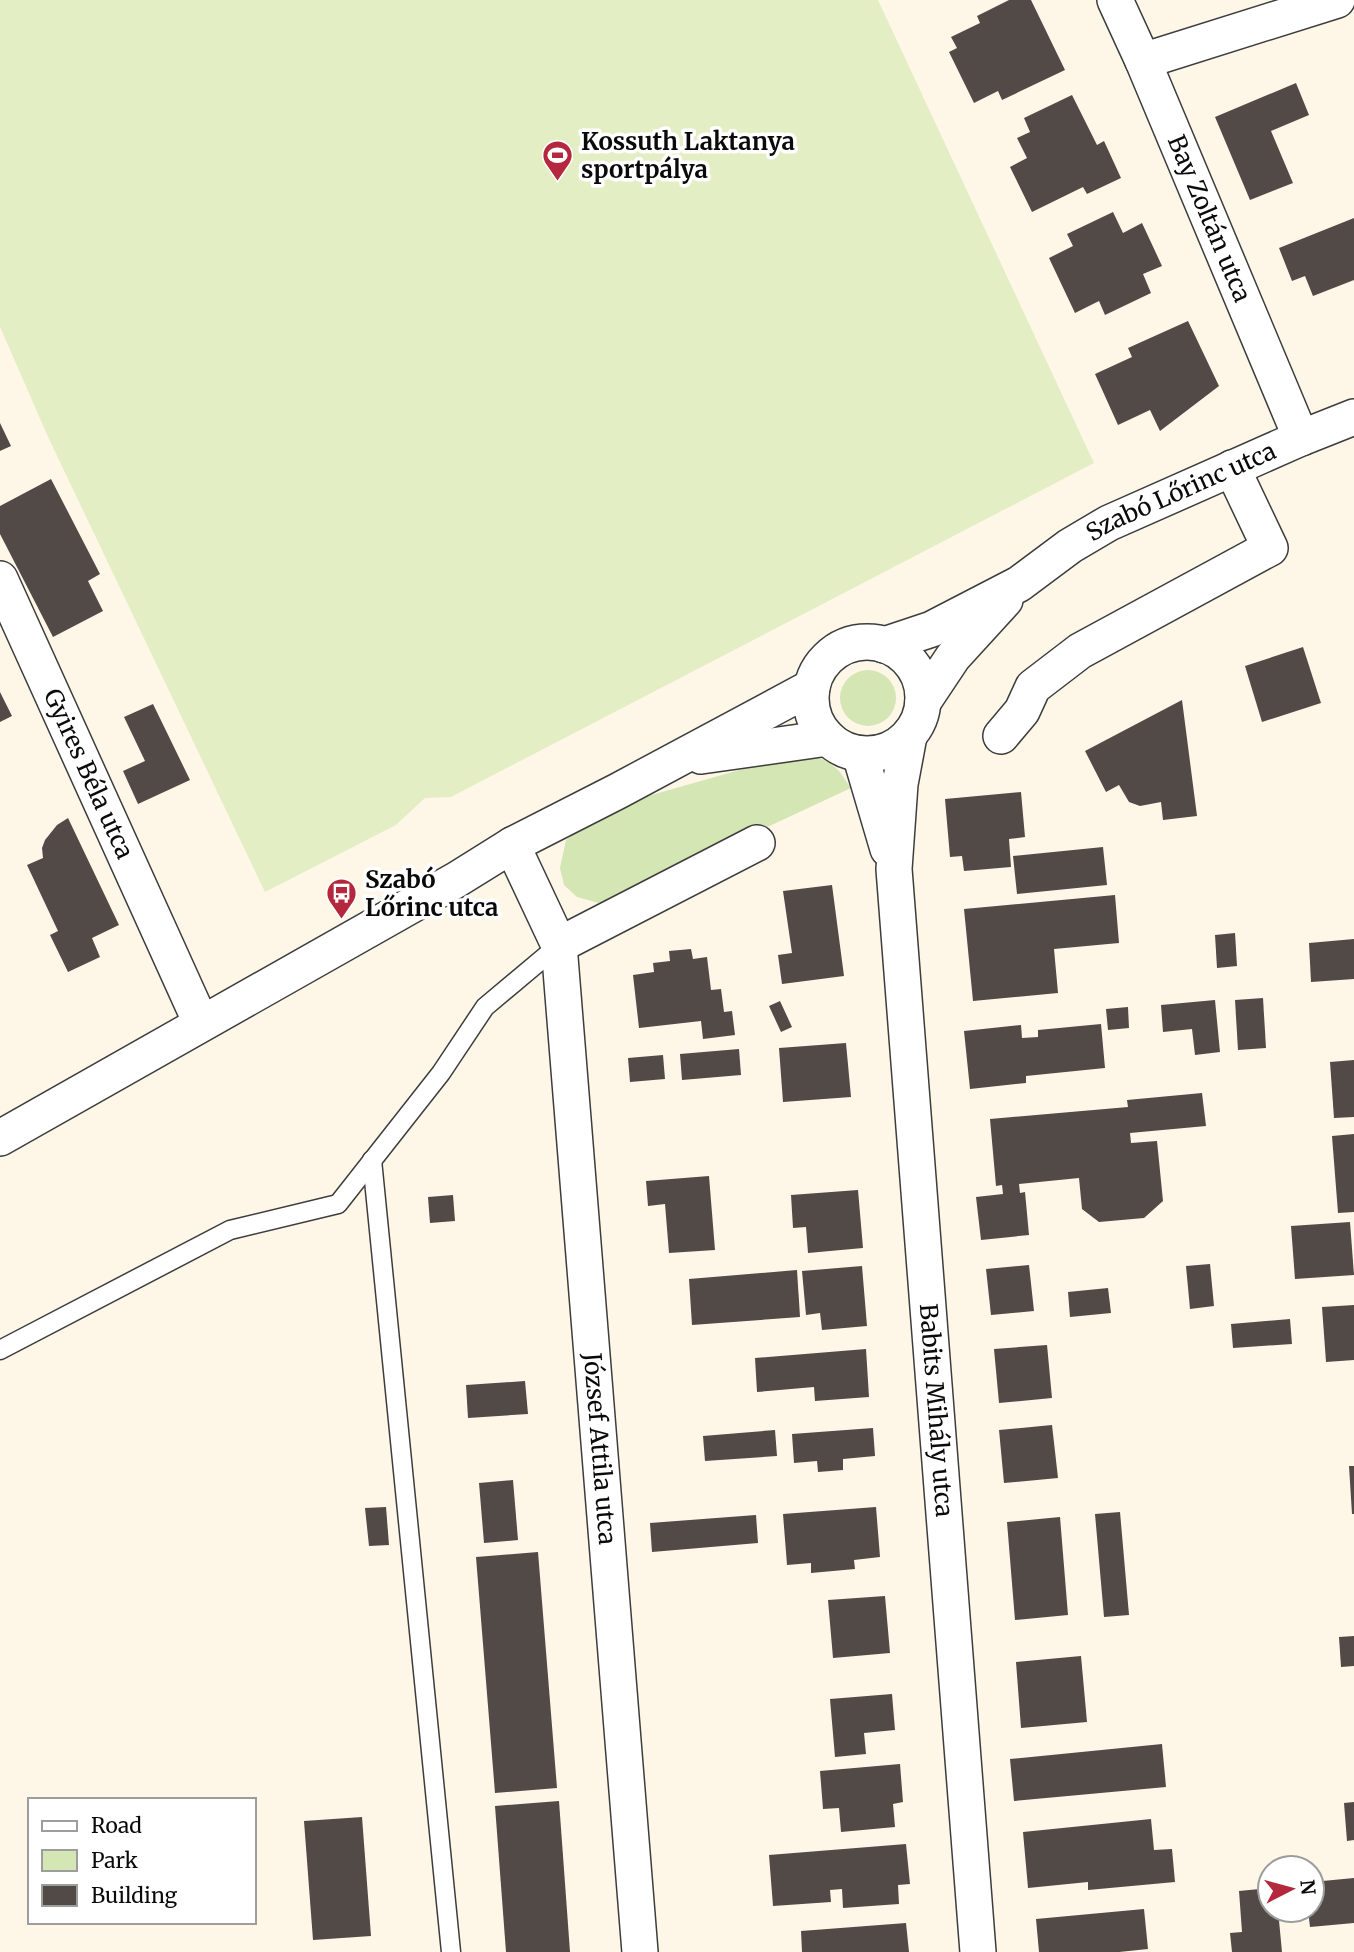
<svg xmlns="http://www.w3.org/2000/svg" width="1354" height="1952" font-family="Merriweather,serif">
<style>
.green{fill:#d3e6b3}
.pitch{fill:#e4eec4}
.building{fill:#524a47}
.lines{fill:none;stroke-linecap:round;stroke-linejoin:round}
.service-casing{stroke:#3d3d3d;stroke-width:21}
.minor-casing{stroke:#3d3d3d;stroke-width:38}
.service{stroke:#fff;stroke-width:18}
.minor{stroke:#fff;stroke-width:35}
.labels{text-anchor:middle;stroke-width:7;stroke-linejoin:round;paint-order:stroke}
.poi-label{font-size:24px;font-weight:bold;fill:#0a0a0a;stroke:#fff;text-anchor:start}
.street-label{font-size:24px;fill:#0a0a0a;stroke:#fff}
</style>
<rect width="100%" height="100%" fill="#fef7e7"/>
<!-- green -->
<g class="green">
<circle cx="868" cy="698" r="28"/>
<path d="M 809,757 L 827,760 L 839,771 L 851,788 L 621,895 L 599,903 L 577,897 L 564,885 L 560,868 L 566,840 L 586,825 L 634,800 L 771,761 Z"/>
</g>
<!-- pitch -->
<path class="pitch" d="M 0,0 L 878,0 L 1094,463 L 451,797 L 425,798 L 396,825 L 265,892 L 49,439 L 0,327 Z"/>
<!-- building -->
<g class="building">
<path d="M 1009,0 L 1031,0 L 1065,70 L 1002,100 L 998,91 L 974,103 L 949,52 L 957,48 L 951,37 L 980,23 L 977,16 Z"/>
<path d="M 1296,83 L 1309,115 L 1271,131 L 1293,183 L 1250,200 L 1215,117 Z"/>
<path d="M 1072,95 L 1097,145 L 1104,141 L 1121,178 L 1087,194 L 1083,187 L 1032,212 L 1010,167 L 1027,158 L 1017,138 L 1030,132 L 1024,118 Z"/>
<path d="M 1113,212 L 1123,233 L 1142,223 L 1162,266 L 1143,274 L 1151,293 L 1105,315 L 1099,301 L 1075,313 L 1049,258 L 1073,246 L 1067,234 Z"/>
<path d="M 1354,218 L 1354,280 L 1313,296 L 1305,276 L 1292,281 L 1279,248 Z"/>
<path d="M 1188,321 L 1219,386 L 1160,431 L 1150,410 L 1118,425 L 1095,374 L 1132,357 L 1128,348 Z"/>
<path d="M 0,423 L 11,446 L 0,451 Z"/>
<path d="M 51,479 L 100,574 L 88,581 L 103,611 L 53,637 L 0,534 L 0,506 Z"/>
<path d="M 1303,647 L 1321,703 L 1262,722 L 1245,666 Z"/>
<path d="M 0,692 L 12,716 L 0,722 Z"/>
<path d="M 1182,700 L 1197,816 L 1163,820 L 1161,802 L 1140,806 L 1129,802 L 1119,785 L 1106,792 L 1085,751 Z"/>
<path d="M 153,704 L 190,780 L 138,804 L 123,771 L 145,761 L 124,717 Z"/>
<path d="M 1021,792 L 1025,837 L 1009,839 L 1011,867 L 964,871 L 962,856 L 950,857 L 945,799 Z"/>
<path d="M 68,818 L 119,925 L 92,938 L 100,957 L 68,972 L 50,935 L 58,931 L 27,865 L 43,858 L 42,848 L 45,840 L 57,825 Z"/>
<path d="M 1103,847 L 1107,885 L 1017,894 L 1013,856 Z"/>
<path d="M 832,885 L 844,976 L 782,984 L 778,955 L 792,953 L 783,891 Z"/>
<path d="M 1115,895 L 1119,943 L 1054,949 L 1058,993 L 973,1001 L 964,909 Z"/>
<path d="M 1235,933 L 1237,966 L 1217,968 L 1215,935 Z"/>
<path d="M 1354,939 L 1354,979 L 1311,982 L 1309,943 Z"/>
<path d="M 691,949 L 693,959 L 707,957 L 711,990 L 721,989 L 724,1012 L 732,1011 L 735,1035 L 703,1039 L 701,1021 L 639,1028 L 633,975 L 654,972 L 653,963 L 670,961 L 669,951 Z"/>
<path d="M 1263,998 L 1266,1048 L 1238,1050 L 1235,1000 Z"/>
<path d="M 1215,1000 L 1220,1052 L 1195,1055 L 1192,1029 L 1163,1032 L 1161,1005 Z"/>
<path d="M 780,1001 L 792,1027 L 781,1032 L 769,1006 Z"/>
<path d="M 1128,1007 L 1129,1028 L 1108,1030 L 1106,1009 Z"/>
<path d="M 1101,1024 L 1105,1068 L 1026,1076 L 1026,1083 L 970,1089 L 964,1031 L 1021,1025 L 1022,1038 L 1038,1037 L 1038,1030 Z"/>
<path d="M 846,1043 L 851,1097 L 783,1102 L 779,1048 Z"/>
<path d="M 739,1049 L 741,1075 L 682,1080 L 680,1054 Z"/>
<path d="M 663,1055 L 665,1079 L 630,1082 L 628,1058 Z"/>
<path d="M 1354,1060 L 1354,1117 L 1334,1118 L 1330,1062 Z"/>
<path d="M 1202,1093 L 1206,1126 L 1130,1133 L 1131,1143 L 1157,1141 L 1163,1201 L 1144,1218 L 1099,1222 L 1082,1209 L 1079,1178 L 1019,1184 L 1020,1193 L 1025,1192 L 1029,1235 L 981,1240 L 976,1197 L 1003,1194 L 1002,1185 L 996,1186 L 990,1119 L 1128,1107 L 1127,1100 Z"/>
<path d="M 1354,1134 L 1354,1212 L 1338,1213 L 1332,1136 Z"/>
<path d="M 709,1176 L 715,1250 L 669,1253 L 665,1204 L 648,1206 L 646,1181 Z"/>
<path d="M 858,1190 L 863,1248 L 808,1253 L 806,1227 L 793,1228 L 791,1195 Z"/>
<path d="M 453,1195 L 455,1221 L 430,1223 L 428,1197 Z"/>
<path d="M 1350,1222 L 1354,1275 L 1295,1279 L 1291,1226 Z"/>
<path d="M 1210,1264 L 1214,1306 L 1190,1309 L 1186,1266 Z"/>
<path d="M 1029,1265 L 1034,1311 L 991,1315 L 986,1269 Z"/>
<path d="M 862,1266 L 867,1326 L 822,1330 L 820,1313 L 806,1315 L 802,1271 Z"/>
<path d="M 797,1270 L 800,1317 L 692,1325 L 689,1279 Z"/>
<path d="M 1108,1288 L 1111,1313 L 1070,1317 L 1068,1292 Z"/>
<path d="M 1354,1305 L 1354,1360 L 1326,1362 L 1322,1307 Z"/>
<path d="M 1290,1319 L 1292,1344 L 1233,1348 L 1231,1324 Z"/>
<path d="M 1047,1345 L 1052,1398 L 999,1403 L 994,1349 Z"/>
<path d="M 866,1349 L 869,1397 L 815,1401 L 814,1387 L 757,1392 L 755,1358 Z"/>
<path d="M 525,1381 L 528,1414 L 468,1418 L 466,1385 Z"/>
<path d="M 1052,1425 L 1058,1478 L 1004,1483 L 999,1430 Z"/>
<path d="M 873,1428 L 875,1456 L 843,1459 L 843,1470 L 818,1472 L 817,1461 L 794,1463 L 792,1434 Z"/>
<path d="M 775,1430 L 777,1456 L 705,1461 L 703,1436 Z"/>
<path d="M 1349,1466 L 1354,1466 L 1354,1514 L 1352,1514 Z"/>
<path d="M 513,1480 L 518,1540 L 484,1543 L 479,1483 Z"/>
<path d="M 386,1507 L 389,1545 L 369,1546 L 365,1508 Z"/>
<path d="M 876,1507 L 880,1557 L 854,1560 L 855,1569 L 811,1573 L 811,1563 L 787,1565 L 783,1514 Z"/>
<path d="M 1120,1512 L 1129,1615 L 1104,1617 L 1095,1514 Z"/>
<path d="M 756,1515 L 758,1543 L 652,1552 L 650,1523 Z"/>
<path d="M 1060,1517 L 1068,1615 L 1015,1620 L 1007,1522 Z"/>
<path d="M 538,1552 L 557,1788 L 495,1793 L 476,1557 Z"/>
<path d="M 885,1596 L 890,1653 L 833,1658 L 828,1600 Z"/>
<path d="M 1354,1636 L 1354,1666 L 1341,1667 L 1339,1637 Z"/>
<path d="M 1081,1656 L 1087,1722 L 1021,1728 L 1016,1662 Z"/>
<path d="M 892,1694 L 895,1730 L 864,1733 L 866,1754 L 835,1757 L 830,1699 Z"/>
<path d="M 1162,1744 L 1166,1787 L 1014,1801 L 1010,1759 Z"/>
<path d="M 900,1764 L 903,1802 L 893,1804 L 895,1827 L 841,1832 L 839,1808 L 823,1809 L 820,1771 Z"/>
<path d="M 559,1801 L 570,1952 L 506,1952 L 495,1806 Z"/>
<path d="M 1354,1802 L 1354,1840 L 1347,1841 L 1344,1803 Z"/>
<path d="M 362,1817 L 371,1936 L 313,1940 L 304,1821 Z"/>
<path d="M 1151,1819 L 1154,1850 L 1172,1849 L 1175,1882 L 1088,1890 L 1088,1882 L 1028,1888 L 1023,1832 Z"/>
<path d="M 906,1844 L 910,1884 L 898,1885 L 899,1904 L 843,1908 L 842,1889 L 830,1890 L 831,1902 L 773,1906 L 769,1855 Z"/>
<path d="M 1354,1878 L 1354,1923 L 1310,1927 L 1308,1910 L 1312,1910 L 1312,1882 Z"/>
<path d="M 1270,1888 L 1270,1910 L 1278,1910 L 1282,1952 L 1232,1952 L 1230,1933 L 1242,1932 L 1239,1891 Z"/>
<path d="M 1144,1909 L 1148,1949 L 1119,1952 L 1039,1952 L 1036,1919 Z"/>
<path d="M 906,1923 L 909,1952 L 802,1952 L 801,1931 Z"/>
</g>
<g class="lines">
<defs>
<g id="service">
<path d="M 372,1160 L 451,1952"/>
<path d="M 0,1350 L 230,1230 L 338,1204 L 441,1073 L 485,1007 L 559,945"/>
</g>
<g id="minor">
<path id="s1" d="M 1115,0 L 1143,61 L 1301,438"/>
<path d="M 1143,61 L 1337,0"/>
<path id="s2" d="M 0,579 L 201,1023"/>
<circle cx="867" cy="698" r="56"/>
<path id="s3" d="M 884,645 L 932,629 L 1019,584 L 1070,546 L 1109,523 L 1301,438 L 1354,417"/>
<path d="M 923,702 L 953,657 L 1005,600"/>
<path id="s4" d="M 909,736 L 900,784 L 894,869 L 978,1952"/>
<path d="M 1001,736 L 1022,711 L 1033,687 L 1080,651 L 1270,548 L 1232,468"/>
<path d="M 860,754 L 888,849"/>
<path d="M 701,756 L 828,738"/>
<path id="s5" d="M 512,845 L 559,945 L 640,1952"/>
<path d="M 559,945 L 757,843"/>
<path d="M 0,1138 L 456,880 L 512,845 L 618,791 L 812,687"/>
</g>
</defs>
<!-- service casing -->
<use href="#service" class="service-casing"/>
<!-- minor casing -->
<use href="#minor" class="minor-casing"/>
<!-- service -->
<use href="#service" class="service"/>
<!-- minor -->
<use href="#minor" class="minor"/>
</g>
<!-- icons -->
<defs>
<symbol id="stadium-pin" viewBox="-11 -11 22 30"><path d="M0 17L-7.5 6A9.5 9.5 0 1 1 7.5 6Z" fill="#b5273c" stroke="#fff"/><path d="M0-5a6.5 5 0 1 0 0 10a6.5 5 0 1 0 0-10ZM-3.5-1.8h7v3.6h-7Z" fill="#fff"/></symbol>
<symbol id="bus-pin" viewBox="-11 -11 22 30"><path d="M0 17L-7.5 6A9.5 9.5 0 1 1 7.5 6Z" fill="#b5273c" stroke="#fff"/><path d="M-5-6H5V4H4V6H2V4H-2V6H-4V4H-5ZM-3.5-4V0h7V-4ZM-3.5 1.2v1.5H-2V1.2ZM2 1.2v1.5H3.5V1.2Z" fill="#fff"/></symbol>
</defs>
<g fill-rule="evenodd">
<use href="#stadium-pin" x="540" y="138" width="35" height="47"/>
<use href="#bus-pin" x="324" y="876" width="35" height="47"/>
</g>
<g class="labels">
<!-- poi labels -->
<g class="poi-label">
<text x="581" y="150">Kossuth Laktanya<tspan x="581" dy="28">sportpálya</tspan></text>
<text x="365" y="888">Szabó<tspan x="365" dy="28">Lőrinc utca</tspan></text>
</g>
<!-- street labels -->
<g class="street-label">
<text dy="8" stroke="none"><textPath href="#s1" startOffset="238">Bay Zoltán utca</textPath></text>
<text dy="8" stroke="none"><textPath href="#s3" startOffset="336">Szabó Lőrinc utca</textPath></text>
<text dy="8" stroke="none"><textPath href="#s2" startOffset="214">Gyires Béla utca</textPath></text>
<text dy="8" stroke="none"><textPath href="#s4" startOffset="677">Babits Mihály utca</textPath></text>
<text dy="8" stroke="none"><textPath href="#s5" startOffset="616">József Attila utca</textPath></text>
</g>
</g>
<!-- legend -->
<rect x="28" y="1798" width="228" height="126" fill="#ffffff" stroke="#9d9d9d" stroke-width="2"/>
<rect x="42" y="1821" width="35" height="10" fill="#ffffff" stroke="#9d9d9d" stroke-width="2"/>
<text x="91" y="1833" font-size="21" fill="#0a0a0a">Road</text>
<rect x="42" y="1850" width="35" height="21" fill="#d3e6b3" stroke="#9d9d9d" stroke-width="2"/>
<text x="91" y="1868" font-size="21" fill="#0a0a0a">Park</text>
<rect x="42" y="1885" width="35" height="21" fill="#524a47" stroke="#9d9d9d" stroke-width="2"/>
<text x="91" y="1903" font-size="21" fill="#0a0a0a">Building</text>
<!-- north arrow -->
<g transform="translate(1291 1889) rotate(84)"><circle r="33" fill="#ffffff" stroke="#9d9d9d" stroke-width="2"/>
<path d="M0-5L12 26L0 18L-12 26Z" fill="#b5273c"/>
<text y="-10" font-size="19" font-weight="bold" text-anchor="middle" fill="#0a0a0a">N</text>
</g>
</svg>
